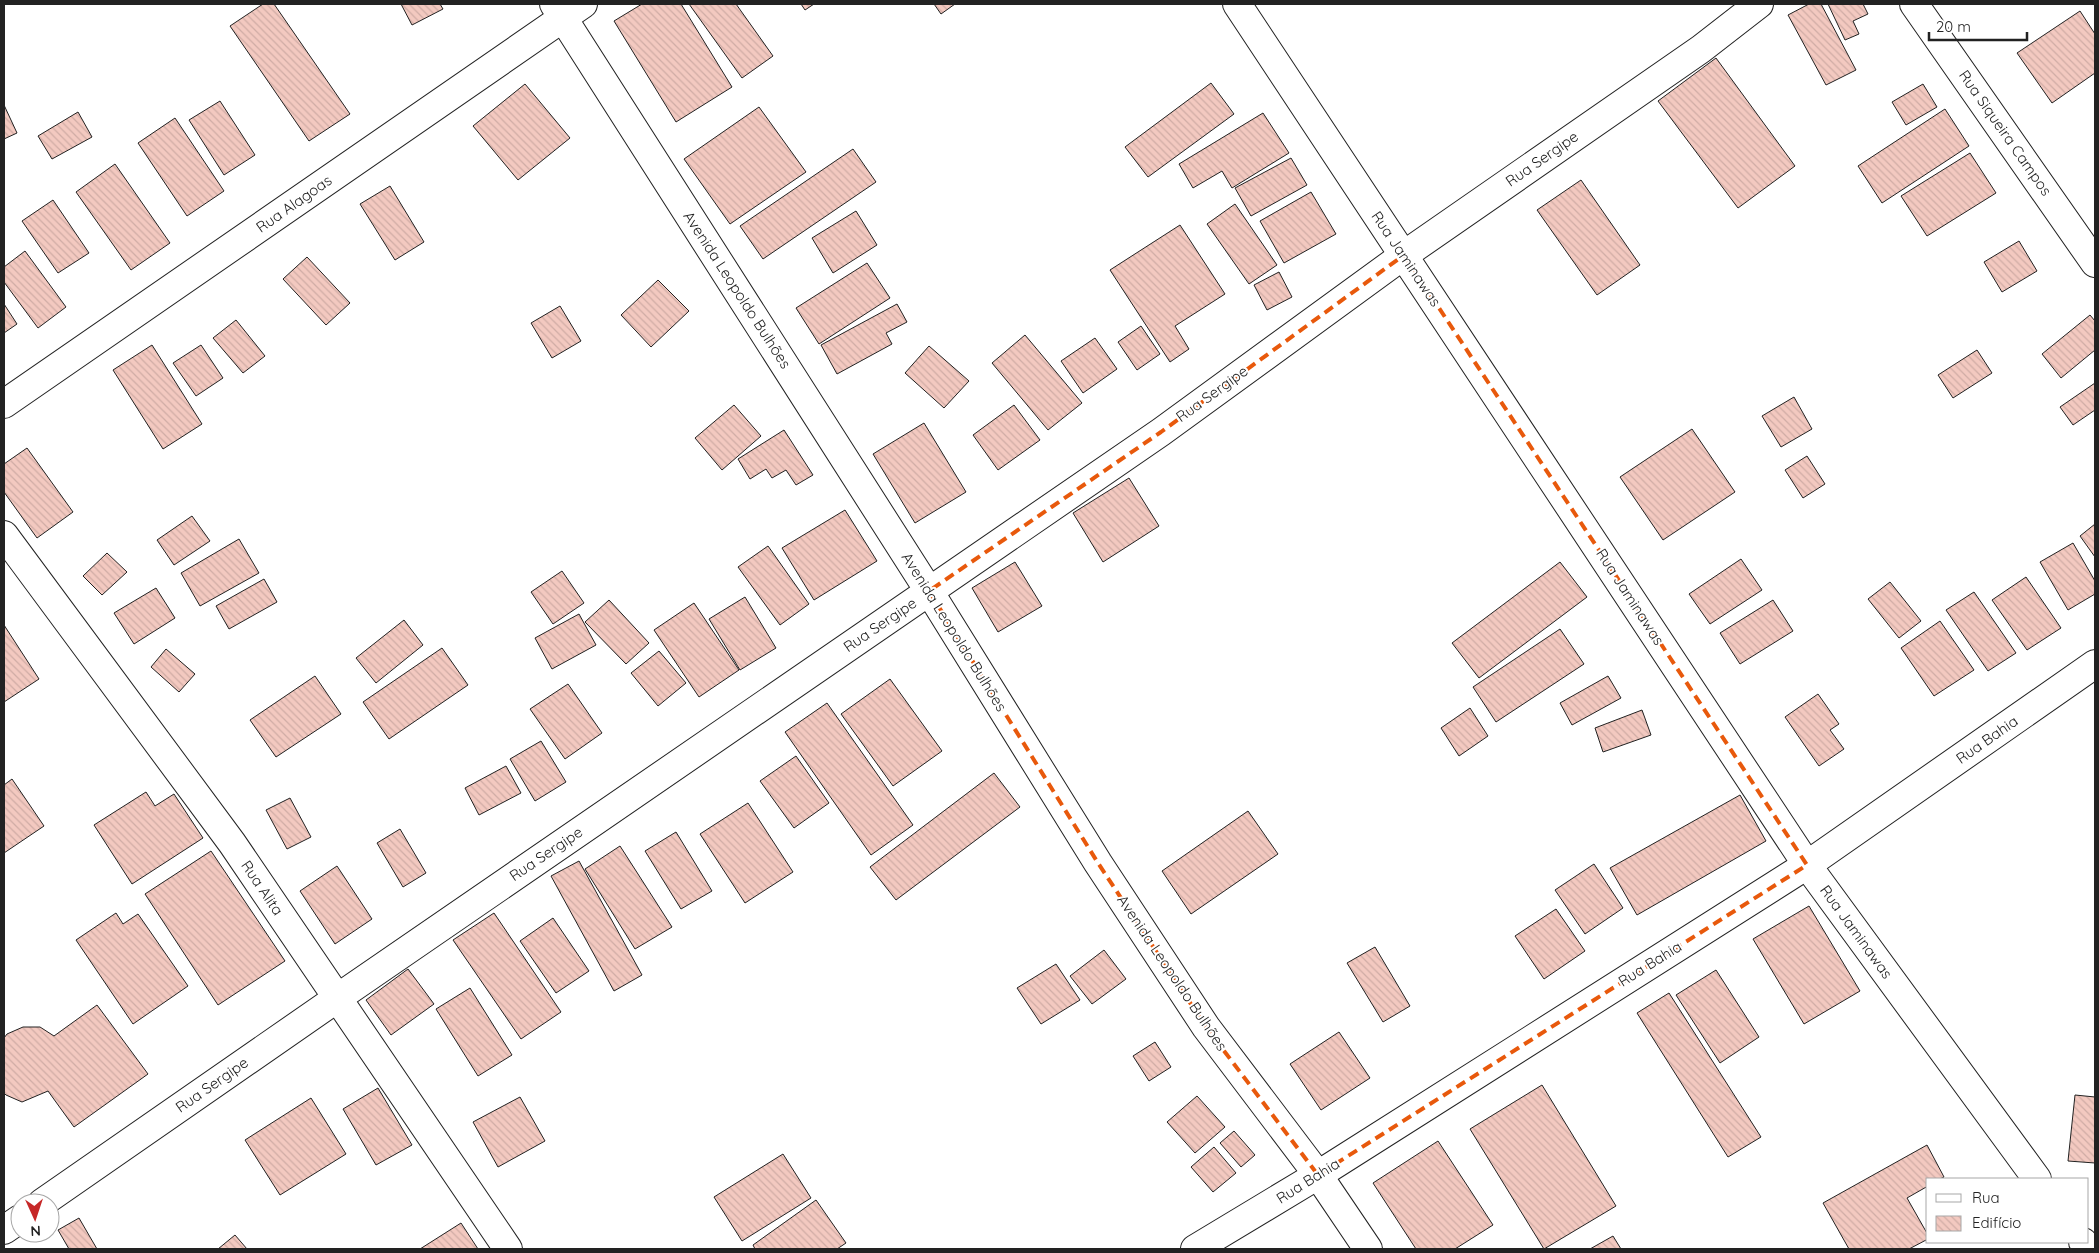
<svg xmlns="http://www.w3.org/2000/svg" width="2099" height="1253" font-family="Quicksand,sans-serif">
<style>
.building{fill:url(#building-back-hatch);stroke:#222}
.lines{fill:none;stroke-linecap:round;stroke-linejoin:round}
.minor-casing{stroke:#222;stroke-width:30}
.minor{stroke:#fff;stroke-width:28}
.marked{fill:none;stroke:#e8590c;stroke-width:4;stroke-dasharray:10 6;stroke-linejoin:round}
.labels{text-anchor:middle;stroke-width:4;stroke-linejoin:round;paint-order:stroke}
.street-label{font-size:15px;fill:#222;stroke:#fff}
</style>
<defs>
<pattern id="building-back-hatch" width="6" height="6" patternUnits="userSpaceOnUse" patternTransform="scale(1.25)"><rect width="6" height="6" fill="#f3c9c0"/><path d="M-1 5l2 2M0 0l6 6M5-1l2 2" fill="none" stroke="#d0aca5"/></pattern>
</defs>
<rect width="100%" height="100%" fill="#fff"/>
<!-- building -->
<g class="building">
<path d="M 263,4 L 274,4 L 350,114 L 309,141 L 230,26 Z"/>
<path d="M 401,4 L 440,4 L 443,9 L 412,25 Z"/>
<path d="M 642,4 L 681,4 L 732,87 L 676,122 L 614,21 Z"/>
<path d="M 689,4 L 736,4 L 773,56 L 742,78 Z"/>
<path d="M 801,4 L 814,4 L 805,10 Z"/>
<path d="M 934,4 L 955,4 L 941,14 Z"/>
<path d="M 1809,4 L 1821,4 L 1856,70 L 1826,85 L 1788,15 Z"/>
<path d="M 1828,4 L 1863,4 L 1868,14 L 1853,21 L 1859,34 L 1845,40 Z"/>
<path d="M 2080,11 L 2095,34 L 2095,73 L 2052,103 L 2017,53 Z"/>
<path d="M 1716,58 L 1795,166 L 1738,208 L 1658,101 Z"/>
<path d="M 1211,83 L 1234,114 L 1148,177 L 1125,147 Z"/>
<path d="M 525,84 L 570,138 L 518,180 L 473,126 Z"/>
<path d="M 1923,84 L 1937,107 L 1906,125 L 1892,102 Z"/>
<path d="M 220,101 L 255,155 L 224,175 L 189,120 Z"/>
<path d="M 4,105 L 17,133 L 4,139 Z"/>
<path d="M 759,107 L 806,172 L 730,224 L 684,159 Z"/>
<path d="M 1945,109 L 1969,146 L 1882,203 L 1858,166 Z"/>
<path d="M 78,112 L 92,137 L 52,159 L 38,136 Z"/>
<path d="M 1263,113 L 1289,153 L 1232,188 L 1222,171 L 1193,188 L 1179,164 Z"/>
<path d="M 175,118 L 224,191 L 187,216 L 138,143 Z"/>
<path d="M 853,149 L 876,182 L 763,259 L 740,226 Z"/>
<path d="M 1970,153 L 1996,193 L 1927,236 L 1901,196 Z"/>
<path d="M 1291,158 L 1307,185 L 1251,216 L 1235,188 Z"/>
<path d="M 115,164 L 170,243 L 131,270 L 76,192 Z"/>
<path d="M 1581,180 L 1640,265 L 1597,295 L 1537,210 Z"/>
<path d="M 390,186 L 424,242 L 395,260 L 360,204 Z"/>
<path d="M 1311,192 L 1336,234 L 1284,263 L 1260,221 Z"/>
<path d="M 53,200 L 89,253 L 58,273 L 22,221 Z"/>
<path d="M 1235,204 L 1277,265 L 1249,284 L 1207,224 Z"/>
<path d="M 856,211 L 877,245 L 833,273 L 812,238 Z"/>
<path d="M 1180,225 L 1225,294 L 1175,326 L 1189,349 L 1170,362 L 1110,270 Z"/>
<path d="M 2019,241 L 2037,271 L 2002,292 L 1984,262 Z"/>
<path d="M 25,251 L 66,307 L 38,328 L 4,282 L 4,267 Z"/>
<path d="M 307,257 L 350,303 L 326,325 L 283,279 Z"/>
<path d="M 867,263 L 890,298 L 819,344 L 796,308 Z"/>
<path d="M 1279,272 L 1292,297 L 1267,310 L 1254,285 Z"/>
<path d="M 658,280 L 689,311 L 651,347 L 621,315 Z"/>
<path d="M 4,304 L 17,324 L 4,333 Z"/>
<path d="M 897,304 L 907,322 L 886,333 L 892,344 L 837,374 L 821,345 Z"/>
<path d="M 560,306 L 581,341 L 552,358 L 531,323 Z"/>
<path d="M 2090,315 L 2095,321 L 2095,350 L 2061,378 L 2042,354 Z"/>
<path d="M 236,320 L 265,356 L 243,373 L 213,338 Z"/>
<path d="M 1141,326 L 1160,354 L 1137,370 L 1118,342 Z"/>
<path d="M 1025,335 L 1082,403 L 1048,430 L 992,363 Z"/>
<path d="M 1095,338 L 1117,369 L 1083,393 L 1061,361 Z"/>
<path d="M 152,345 L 202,424 L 163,449 L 113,370 Z"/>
<path d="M 201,345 L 223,378 L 196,396 L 173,363 Z"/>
<path d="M 929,346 L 969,381 L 944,408 L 905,373 Z"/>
<path d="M 1977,350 L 1992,373 L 1953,398 L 1938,375 Z"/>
<path d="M 2095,383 L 2095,410 L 2073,425 L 2060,407 Z"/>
<path d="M 1794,397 L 1812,429 L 1781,447 L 1762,416 Z"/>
<path d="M 734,405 L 761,436 L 722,470 L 695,438 Z"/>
<path d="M 1014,405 L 1040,440 L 998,470 L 973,435 Z"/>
<path d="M 924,423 L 966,492 L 915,523 L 873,454 Z"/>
<path d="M 1692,429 L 1735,492 L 1663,540 L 1620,477 Z"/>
<path d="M 784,430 L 813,475 L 796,485 L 786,470 L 772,478 L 766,469 L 750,479 L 738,459 Z"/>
<path d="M 27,448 L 73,512 L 37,538 L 4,492 L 4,464 Z"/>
<path d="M 1807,456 L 1825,484 L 1803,498 L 1785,470 Z"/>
<path d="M 1129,478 L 1159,526 L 1103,562 L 1073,513 Z"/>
<path d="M 845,510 L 877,561 L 814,600 L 782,548 Z"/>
<path d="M 192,516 L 210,541 L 174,565 L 157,540 Z"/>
<path d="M 2095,524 L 2095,557 L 2080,536 Z"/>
<path d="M 239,539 L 259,573 L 200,606 L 181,573 Z"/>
<path d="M 2073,543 L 2095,581 L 2095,594 L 2068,610 L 2040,562 Z"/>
<path d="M 768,546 L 809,604 L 780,625 L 738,567 Z"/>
<path d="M 107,553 L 127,572 L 102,595 L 83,576 Z"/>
<path d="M 1741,559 L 1762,590 L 1710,624 L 1689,594 Z"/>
<path d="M 1015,562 L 1042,606 L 998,632 L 972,588 Z"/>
<path d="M 1560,562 L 1587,597 L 1479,678 L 1452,643 Z"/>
<path d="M 562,571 L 584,603 L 553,624 L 531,592 Z"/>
<path d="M 2026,577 L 2061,628 L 2027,650 L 1992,600 Z"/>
<path d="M 264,579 L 277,602 L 229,629 L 216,606 Z"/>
<path d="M 1890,582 L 1921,621 L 1899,638 L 1868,599 Z"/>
<path d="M 156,588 L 175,618 L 134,644 L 114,613 Z"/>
<path d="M 1974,592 L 2016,653 L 1988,671 L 1946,610 Z"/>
<path d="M 745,597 L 776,648 L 740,670 L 709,619 Z"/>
<path d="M 609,600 L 649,643 L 626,664 L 585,622 Z"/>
<path d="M 1773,600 L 1793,631 L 1740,664 L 1720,633 Z"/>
<path d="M 694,603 L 739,670 L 699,697 L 654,630 Z"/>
<path d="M 579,614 L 596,645 L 552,669 L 535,638 Z"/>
<path d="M 404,620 L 423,645 L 376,683 L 356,658 Z"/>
<path d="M 1940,621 L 1974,670 L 1934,696 L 1901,648 Z"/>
<path d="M 4,625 L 39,679 L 4,702 Z"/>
<path d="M 1560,629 L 1584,664 L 1496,722 L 1473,687 Z"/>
<path d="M 442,648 L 468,685 L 389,739 L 363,702 Z"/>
<path d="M 166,649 L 195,674 L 179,692 L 151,667 Z"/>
<path d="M 659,651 L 686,683 L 658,706 L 631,673 Z"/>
<path d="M 315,676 L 341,714 L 276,757 L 250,720 Z"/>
<path d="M 1608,676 L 1621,698 L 1572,725 L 1560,703 Z"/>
<path d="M 890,679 L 942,751 L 893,786 L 841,714 Z"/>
<path d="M 568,684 L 602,733 L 565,759 L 530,709 Z"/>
<path d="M 1818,694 L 1839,724 L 1830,730 L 1844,749 L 1819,766 L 1785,717 Z"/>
<path d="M 827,703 L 913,825 L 871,855 L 785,732 Z"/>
<path d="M 1470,708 L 1488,736 L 1459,756 L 1441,728 Z"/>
<path d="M 1642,710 L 1651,735 L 1603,752 L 1595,728 Z"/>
<path d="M 541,741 L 566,782 L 535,801 L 510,759 Z"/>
<path d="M 796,756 L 829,803 L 794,828 L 760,781 Z"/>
<path d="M 506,766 L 521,793 L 479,815 L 465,788 Z"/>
<path d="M 994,773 L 1020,807 L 896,900 L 870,867 Z"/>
<path d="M 12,779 L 44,826 L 4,853 L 4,785 Z"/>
<path d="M 146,792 L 155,806 L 174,794 L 203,838 L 132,884 L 94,825 Z"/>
<path d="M 1740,795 L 1766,841 L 1637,915 L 1610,868 Z"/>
<path d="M 290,798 L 311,837 L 287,849 L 266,810 Z"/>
<path d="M 748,803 L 793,872 L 745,903 L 700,834 Z"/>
<path d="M 1248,811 L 1278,854 L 1191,914 L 1162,871 Z"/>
<path d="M 400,829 L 426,873 L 403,887 L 377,843 Z"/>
<path d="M 676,832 L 712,891 L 681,909 L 645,851 Z"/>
<path d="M 620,846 L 672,927 L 635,949 L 585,869 Z"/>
<path d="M 211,851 L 285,961 L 218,1005 L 145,894 Z"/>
<path d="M 579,861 L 642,975 L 614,991 L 551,876 Z"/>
<path d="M 1594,864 L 1623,908 L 1585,934 L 1555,890 Z"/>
<path d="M 337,866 L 372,919 L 335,944 L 300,891 Z"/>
<path d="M 1809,906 L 1860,991 L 1804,1024 L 1753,939 Z"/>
<path d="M 1556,909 L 1585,951 L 1544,979 L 1515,936 Z"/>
<path d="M 116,913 L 123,924 L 138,914 L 188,986 L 133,1024 L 76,940 Z"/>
<path d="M 494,913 L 561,1012 L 521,1039 L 453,940 Z"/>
<path d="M 553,918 L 589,971 L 556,993 L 520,941 Z"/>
<path d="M 1375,947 L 1410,1006 L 1383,1022 L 1347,963 Z"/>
<path d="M 1104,950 L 1126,979 L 1092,1004 L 1070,976 Z"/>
<path d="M 1056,964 L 1080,1000 L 1041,1024 L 1017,988 Z"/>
<path d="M 408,969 L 434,1004 L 391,1035 L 366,1000 Z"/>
<path d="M 1716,970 L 1759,1037 L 1720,1063 L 1676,995 Z"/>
<path d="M 470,988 L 512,1055 L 478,1076 L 436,1009 Z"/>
<path d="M 1669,993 L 1761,1137 L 1728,1157 L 1637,1013 Z"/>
<path d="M 97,1005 L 148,1074 L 74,1127 L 48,1091 L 22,1102 L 6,1095 L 4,1093 L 4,1038 L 7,1034 L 23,1027 L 40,1027 L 54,1036 Z"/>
<path d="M 1339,1032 L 1370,1078 L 1321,1110 L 1290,1064 Z"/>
<path d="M 1155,1042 L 1171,1067 L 1149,1081 L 1133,1056 Z"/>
<path d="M 1542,1085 L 1616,1206 L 1544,1249 L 1470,1129 Z"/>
<path d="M 378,1088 L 412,1145 L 376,1165 L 343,1109 Z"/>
<path d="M 2075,1095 L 2095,1097 L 2095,1163 L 2068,1161 Z"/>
<path d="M 1197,1096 L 1225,1127 L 1195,1153 L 1167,1122 Z"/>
<path d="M 520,1097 L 545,1141 L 498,1167 L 473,1122 Z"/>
<path d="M 311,1098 L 346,1154 L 280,1195 L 245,1140 Z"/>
<path d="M 1234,1131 L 1255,1155 L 1241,1167 L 1220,1143 Z"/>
<path d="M 1438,1141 L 1493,1225 L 1455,1249 L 1416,1249 L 1373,1183 Z"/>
<path d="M 1927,1145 L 1944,1177 L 1940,1179 L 1928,1179 L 1928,1186 L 1907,1198 L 1928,1235 L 1928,1239 L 1909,1249 L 1849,1249 L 1823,1203 Z"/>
<path d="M 1214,1147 L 1236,1173 L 1213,1192 L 1191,1167 Z"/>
<path d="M 783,1154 L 811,1198 L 742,1241 L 714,1197 Z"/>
<path d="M 816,1200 L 846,1243 L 837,1249 L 755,1249 L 753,1245 Z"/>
<path d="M 79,1218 L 97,1249 L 69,1249 L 58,1230 Z"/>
<path d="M 461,1223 L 478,1249 L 420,1249 Z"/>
<path d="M 235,1235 L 247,1249 L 218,1249 Z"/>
<path d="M 1613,1236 L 1621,1249 L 1590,1249 Z"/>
</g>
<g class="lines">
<defs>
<g id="minor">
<path d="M 554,4 L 929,591 L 1098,863 L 1206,1027 L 1318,1175 L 1368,1249"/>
<path d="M 1237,4 L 1807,865 L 2037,1179"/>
<path d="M 1914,4 L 2095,263"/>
<path d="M 4,404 L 583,4"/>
<path d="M 4,535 L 232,843 L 508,1249"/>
<path d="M 42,1203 L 336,999 L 1161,432 L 1404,255 L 1701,49 L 1759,4"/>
<path d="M 4,1230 L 20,1219"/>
<path d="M 2083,1242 L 2088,1249"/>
<path d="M 1195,1249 L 1318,1175 L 1807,865 L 2095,664"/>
</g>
</defs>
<!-- minor casing -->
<use href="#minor" class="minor-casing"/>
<!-- minor -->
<use href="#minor" class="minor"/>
</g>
<!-- marked area -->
<path class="marked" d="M 1404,255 L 1807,865 L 1318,1175 L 1206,1027 L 1098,863 L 929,591 L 1161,432 Z"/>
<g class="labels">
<!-- street labels -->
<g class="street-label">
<text transform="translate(2005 133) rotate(55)" y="5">Rua Siqueira Campos</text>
<text transform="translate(1542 159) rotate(-35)" y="5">Rua Sergipe</text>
<text transform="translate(294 204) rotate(-35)" y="5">Rua Alagoas</text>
<text transform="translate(1406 259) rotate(56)" y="5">Rua Jaminawas</text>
<text transform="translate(737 290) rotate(57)" y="5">Avenida Leopoldo Bulhões</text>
<text transform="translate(1212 394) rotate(-36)" y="5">Rua Sergipe</text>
<text transform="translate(1630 597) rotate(57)" y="5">Rua Jaminawas</text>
<text transform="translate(880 625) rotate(-34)" y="5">Rua Sergipe</text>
<text transform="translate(954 632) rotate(58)" y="5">Avenida Leopoldo Bulhões</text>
<text transform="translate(1987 740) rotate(-35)" y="5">Rua Bahia</text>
<text transform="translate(546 854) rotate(-34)" y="5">Rua Sergipe</text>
<text transform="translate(262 888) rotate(56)" y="5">Rua Alita</text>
<text transform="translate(1856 932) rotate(54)" y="5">Rua Jaminawas</text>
<text transform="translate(1650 964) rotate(-32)" y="5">Rua Bahia</text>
<text transform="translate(1172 973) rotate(56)" y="5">Avenida Leopoldo Bulhões</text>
<text transform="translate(212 1085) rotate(-35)" y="5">Rua Sergipe</text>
<text transform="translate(1308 1181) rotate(-32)" y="5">Rua Bahia</text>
</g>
</g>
<!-- border -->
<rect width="2099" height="1253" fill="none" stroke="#222222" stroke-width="10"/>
<!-- legend -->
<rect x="1926" y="1178" width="162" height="65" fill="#ffffff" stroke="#a7a7a7"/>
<rect x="1936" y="1194" width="25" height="8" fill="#ffffff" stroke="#a7a7a7"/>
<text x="1972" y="1203" font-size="15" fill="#222222">Rua</text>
<rect x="1936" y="1216" width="25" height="15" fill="url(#building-back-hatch)" stroke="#a7a7a7"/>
<text x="1972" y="1228" font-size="15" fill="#222222">Edifício</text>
<!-- north arrow -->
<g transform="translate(35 1218) rotate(177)"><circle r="24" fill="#ffffff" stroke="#a7a7a7"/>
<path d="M0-4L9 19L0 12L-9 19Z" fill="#c62828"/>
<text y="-8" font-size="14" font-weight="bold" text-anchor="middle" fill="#222222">N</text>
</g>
<!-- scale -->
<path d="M1929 32v8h98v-8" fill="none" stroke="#222222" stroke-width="2.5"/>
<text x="1936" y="32" font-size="15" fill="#222222" stroke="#ffffff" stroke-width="4" paint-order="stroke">20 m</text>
</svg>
